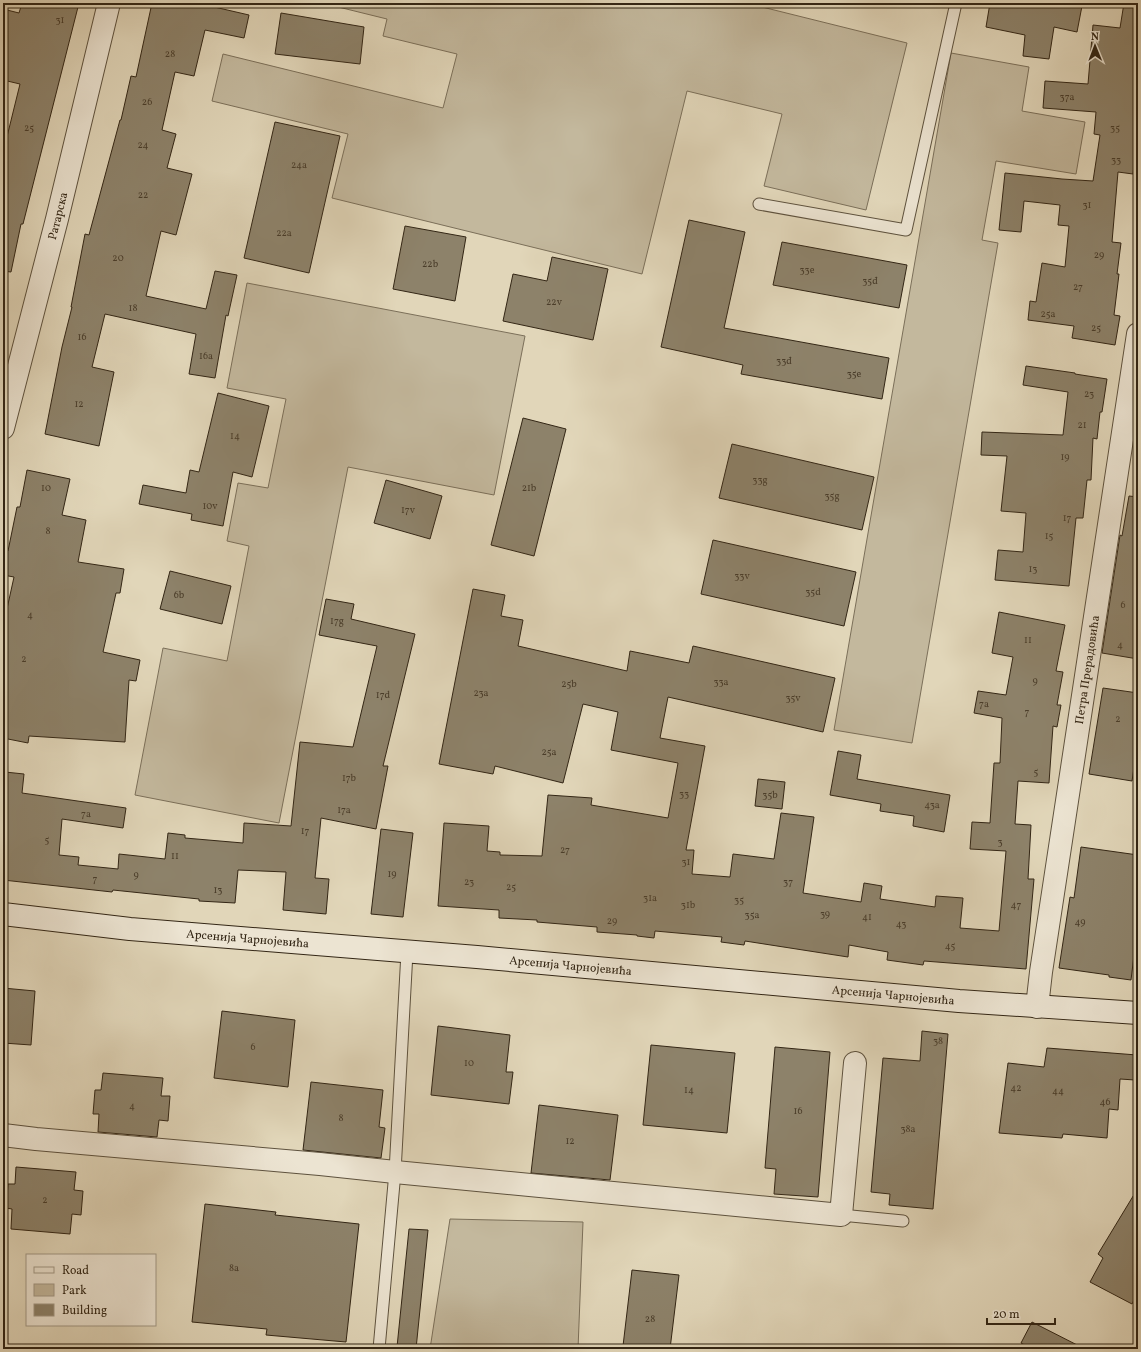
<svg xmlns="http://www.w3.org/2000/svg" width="1141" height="1352" font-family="Vollkorn,serif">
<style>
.green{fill:#c3b89d;stroke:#7b6f59}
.building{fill:#8d826a;stroke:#332615}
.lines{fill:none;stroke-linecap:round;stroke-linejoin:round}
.service-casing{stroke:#5e523e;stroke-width:13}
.minor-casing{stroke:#5e523e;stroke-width:24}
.secondary-casing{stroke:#332615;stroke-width:24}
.service{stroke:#ece4d2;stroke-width:11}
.minor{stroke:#ece4d2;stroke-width:22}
.secondary{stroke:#ece4d2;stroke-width:22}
.labels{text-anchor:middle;stroke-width:3.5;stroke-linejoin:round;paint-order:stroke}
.number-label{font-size:10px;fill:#4a3d2a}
.street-label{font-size:12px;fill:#332615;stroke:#ece4d2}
</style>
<rect width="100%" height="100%" fill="#e1d6b9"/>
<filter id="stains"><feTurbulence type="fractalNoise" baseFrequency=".005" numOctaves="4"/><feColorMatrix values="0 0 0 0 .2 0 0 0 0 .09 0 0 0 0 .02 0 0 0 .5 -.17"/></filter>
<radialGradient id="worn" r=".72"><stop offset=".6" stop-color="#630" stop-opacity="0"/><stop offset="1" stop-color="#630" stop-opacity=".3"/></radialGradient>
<!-- green -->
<g class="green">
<path d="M 322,3 L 746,3 L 907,43 L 866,210 L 764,186 L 782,114 L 687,91 L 642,274 L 332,198 L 348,134 L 212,101 L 223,54 L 443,108 L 457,54 L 383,36 L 387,19 Z"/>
<path d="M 951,53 L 1029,67 L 1022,111 L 1085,122 L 1076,174 L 996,161 L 982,240 L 998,243 L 912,743 L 834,730 Z"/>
<path d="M 247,283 L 525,336 L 494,495 L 348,467 L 279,823 L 135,795 L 163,648 L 227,661 L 249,546 L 227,541 L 238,483 L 268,488 L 286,399 L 227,388 Z"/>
<path d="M 450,1219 L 583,1222 L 578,1349 L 430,1349 Z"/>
</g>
<!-- building -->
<g class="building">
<path d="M 22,3 L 79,3 L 23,224 L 21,224 L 11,272 L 3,271 L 3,153 L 20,84 L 3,80 L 3,9 L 19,13 Z"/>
<path d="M 152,3 L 197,3 L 249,15 L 244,38 L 205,30 L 194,76 L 175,72 L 162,130 L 176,134 L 167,168 L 192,174 L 176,235 L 161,231 L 146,296 L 206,309 L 215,271 L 237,275 L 228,316 L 226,315 L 215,378 L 189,374 L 196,334 L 105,314 L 92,367 L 114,372 L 99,446 L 45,434 L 62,347 L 72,307 L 71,307 L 85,234 L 89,235 L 120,120 L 121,120 L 131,76 L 136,77 Z"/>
<path d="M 990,3 L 1066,3 L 1082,6 L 1077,32 L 1054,27 L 1049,59 L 1023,56 L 1025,35 L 986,27 Z"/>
<path d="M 1124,3 L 1138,3 L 1138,108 L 1135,148 L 1136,148 L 1133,174 L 1118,172 L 1112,242 L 1121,243 L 1117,274 L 1119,274 L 1114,315 L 1120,316 L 1115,345 L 1072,338 L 1074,326 L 1028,320 L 1030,301 L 1036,302 L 1042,263 L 1065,267 L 1069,226 L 1058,225 L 1060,205 L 1024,201 L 1021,232 L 999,230 L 1005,173 L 1062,179 L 1093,181 L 1100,135 L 1094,134 L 1096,112 L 1043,108 L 1045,81 L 1088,84 L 1093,25 L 1120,28 Z"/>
<path d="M 281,13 L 364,27 L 360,64 L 275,54 Z"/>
<path d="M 275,122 L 340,136 L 309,273 L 244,258 Z"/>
<path d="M 689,220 L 745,232 L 724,328 L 889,358 L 882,399 L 741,374 L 743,365 L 661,347 Z"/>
<path d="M 405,226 L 466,237 L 455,301 L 393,289 Z"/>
<path d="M 782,242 L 907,265 L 899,308 L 773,285 Z"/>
<path d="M 552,257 L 608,269 L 593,340 L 503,321 L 513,274 L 547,281 Z"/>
<path d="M 1026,366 L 1075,373 L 1075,374 L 1107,379 L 1102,412 L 1100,412 L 1097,439 L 1093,438 L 1091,480 L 1087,480 L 1083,518 L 1076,518 L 1069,586 L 995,580 L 998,550 L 1023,552 L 1026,513 L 1001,511 L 1007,456 L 981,455 L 982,432 L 1063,435 L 1068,392 L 1023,385 Z"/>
<path d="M 218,393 L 269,406 L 252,477 L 233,472 L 223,526 L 191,520 L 192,514 L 139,504 L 143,485 L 186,493 L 190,470 L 199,472 Z"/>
<path d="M 523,418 L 566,429 L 534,556 L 491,545 Z"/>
<path d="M 732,444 L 874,477 L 862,530 L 719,498 Z"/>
<path d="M 27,470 L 70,479 L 62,515 L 86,520 L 78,562 L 124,569 L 120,593 L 116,593 L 103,652 L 140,660 L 136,681 L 129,680 L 125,742 L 29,736 L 28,743 L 3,738 L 3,648 L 6,632 L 3,631 L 3,627 L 14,577 L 3,575 L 3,571 L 6,551 L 8,551 L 17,507 L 20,507 Z"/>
<path d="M 386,480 L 442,496 L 430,539 L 374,523 Z"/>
<path d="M 1129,496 L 1138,497 L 1138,659 L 1102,653 L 1120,535 L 1122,536 Z"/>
<path d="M 713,540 L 856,572 L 844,626 L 701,594 Z"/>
<path d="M 170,571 L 231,586 L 222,624 L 160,609 Z"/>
<path d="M 473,589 L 505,595 L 501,616 L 523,620 L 518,646 L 627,671 L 630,651 L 689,663 L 693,646 L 835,678 L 823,732 L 668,697 L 660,738 L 705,746 L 686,850 L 694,850 L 692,874 L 730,877 L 733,854 L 774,859 L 781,813 L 814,817 L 803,893 L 861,902 L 864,883 L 882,886 L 880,899 L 935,907 L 936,896 L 963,898 L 960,928 L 999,931 L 1006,851 L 970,849 L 972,822 L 990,823 L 994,763 L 1000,763 L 1002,718 L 974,713 L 978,691 L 1006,695 L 1013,657 L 992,653 L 999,612 L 1065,625 L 1056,671 L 1063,672 L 1057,705 L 1061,705 L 1057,727 L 1053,726 L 1049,783 L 1018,781 L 1015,824 L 1031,825 L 1028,879 L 1034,879 L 1026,969 L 924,961 L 923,965 L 887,960 L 888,952 L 849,945 L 848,957 L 745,941 L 744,945 L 721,942 L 722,937 L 655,931 L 654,938 L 637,936 L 637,935 L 597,932 L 597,927 L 537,922 L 537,920 L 499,918 L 499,910 L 438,906 L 444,823 L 489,826 L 487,851 L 500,852 L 500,855 L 542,856 L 548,795 L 592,798 L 591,805 L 668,818 L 678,763 L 611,750 L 618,712 L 583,704 L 563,783 L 495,766 L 493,774 L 439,764 Z"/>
<path d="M 326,599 L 354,604 L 351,619 L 415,634 L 383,766 L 388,766 L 376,829 L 321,818 L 315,878 L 329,879 L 326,914 L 283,910 L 286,872 L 238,870 L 235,903 L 199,901 L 199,899 L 113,890 L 112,892 L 3,880 L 3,787 L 5,772 L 24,774 L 22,793 L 126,808 L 123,828 L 62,819 L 59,855 L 79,857 L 78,865 L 118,869 L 119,854 L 165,859 L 168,833 L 185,835 L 185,838 L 243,843 L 244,823 L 291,826 L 300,742 L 353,747 L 377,646 L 319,635 Z"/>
<path d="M 1103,688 L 1138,693 L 1138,742 L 1132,781 L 1089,774 Z"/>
<path d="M 838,751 L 861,755 L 857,779 L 950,795 L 944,832 L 913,826 L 914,816 L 880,811 L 881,804 L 830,795 Z"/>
<path d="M 758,779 L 785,782 L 782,809 L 755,806 Z"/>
<path d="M 381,829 L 413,833 L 403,917 L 371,914 Z"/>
<path d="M 1081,847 L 1138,855 L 1138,922 L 1131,980 L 1109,977 L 1109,975 L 1059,968 L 1070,897 L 1074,898 Z"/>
<path d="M 3,988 L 35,991 L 31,1045 L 3,1043 Z"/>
<path d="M 222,1011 L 295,1020 L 288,1087 L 214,1078 Z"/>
<path d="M 438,1026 L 510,1035 L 506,1072 L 513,1072 L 509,1104 L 431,1095 Z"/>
<path d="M 922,1031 L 948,1034 L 933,1209 L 889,1205 L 890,1194 L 871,1192 L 883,1058 L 920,1061 Z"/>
<path d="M 651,1045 L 735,1053 L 727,1133 L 643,1125 Z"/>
<path d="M 775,1047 L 830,1052 L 818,1197 L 774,1194 L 776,1169 L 765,1168 Z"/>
<path d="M 1047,1048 L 1137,1055 L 1135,1080 L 1120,1079 L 1118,1110 L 1109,1109 L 1107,1138 L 1063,1134 L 1062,1138 L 999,1133 L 1008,1063 L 1044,1067 Z"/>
<path d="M 103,1073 L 163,1078 L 161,1096 L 170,1096 L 168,1121 L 159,1120 L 157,1137 L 98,1132 L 99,1114 L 93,1114 L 95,1090 L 101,1090 Z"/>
<path d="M 311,1082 L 383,1090 L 379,1127 L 385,1128 L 381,1158 L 303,1150 Z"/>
<path d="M 539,1105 L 618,1115 L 610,1180 L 531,1173 Z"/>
<path d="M 16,1167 L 76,1172 L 74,1190 L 83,1191 L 81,1215 L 72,1214 L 70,1234 L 11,1229 L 12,1209 L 6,1208 L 8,1184 L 15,1184 Z"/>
<path d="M 1138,1188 L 1138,1292 L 1132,1304 L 1090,1282 L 1103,1258 L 1098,1254 Z"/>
<path d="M 205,1204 L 276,1212 L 275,1215 L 359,1224 L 346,1342 L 266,1335 L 267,1329 L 192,1322 Z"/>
<path d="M 409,1229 L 428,1230 L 416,1349 L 397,1347 Z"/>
<path d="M 632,1270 L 679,1275 L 670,1349 L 653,1349 L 623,1346 Z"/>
<path d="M 1032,1322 L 1085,1349 L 1032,1349 L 1021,1343 Z"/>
</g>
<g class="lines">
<defs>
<g id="service">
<path d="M 759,204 L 906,230 L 956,3"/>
<path d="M 841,1215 L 903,1221"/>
<path d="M 379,1349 L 395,1172 L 407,952"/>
</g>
<g id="minor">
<path id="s1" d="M 3,428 L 57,219 L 109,3"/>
<path id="s2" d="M 1037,1007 L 1041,972 L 1138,334"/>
<path d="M 3,1135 L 36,1139 L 320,1164 L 395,1172 L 841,1215 L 855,1063"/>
</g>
<g id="secondary">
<path id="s3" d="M 3,914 L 130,929 L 477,957 L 959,1001 L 1138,1013"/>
</g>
</defs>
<!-- service casing -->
<use href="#service" class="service-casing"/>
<!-- minor casing -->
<use href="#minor" class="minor-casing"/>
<!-- secondary casing -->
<use href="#secondary" class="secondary-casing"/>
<!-- service -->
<use href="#service" class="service"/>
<!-- minor -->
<use href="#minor" class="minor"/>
<!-- secondary -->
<use href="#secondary" class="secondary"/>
</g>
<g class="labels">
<!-- number labels -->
<g class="number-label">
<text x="60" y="23">31</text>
<text x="170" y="57">28</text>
<text x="1067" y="100">37a</text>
<text x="147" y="105">26</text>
<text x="29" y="131">25</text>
<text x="1115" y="131">35</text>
<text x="143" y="148">24</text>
<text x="1116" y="163">33</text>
<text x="299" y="168">24a</text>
<text x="143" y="198">22</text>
<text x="1087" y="208">31</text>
<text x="284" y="236">22a</text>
<text x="1099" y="258">29</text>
<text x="118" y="261">20</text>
<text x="430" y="267">22b</text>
<text x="807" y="273">33e</text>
<text x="870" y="284">35đ</text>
<text x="1078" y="290">27</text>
<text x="554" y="305">22v</text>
<text x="133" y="311">18</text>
<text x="1048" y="317">25a</text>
<text x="1096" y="331">25</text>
<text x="82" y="340">16</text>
<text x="206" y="359">16a</text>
<text x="784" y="364">33đ</text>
<text x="854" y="377">35e</text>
<text x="1089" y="397">23</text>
<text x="79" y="407">12</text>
<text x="1082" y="428">21</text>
<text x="235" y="439">14</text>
<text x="1065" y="460">19</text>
<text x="760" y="483">33g</text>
<text x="46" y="491">10</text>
<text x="529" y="491">21b</text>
<text x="832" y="499">35g</text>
<text x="210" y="509">10v</text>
<text x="408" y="513">17v</text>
<text x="1067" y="521">17</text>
<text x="48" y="534">8</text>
<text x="1049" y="539">15</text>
<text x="1033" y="572">13</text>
<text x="742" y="579">33v</text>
<text x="813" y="595">35d</text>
<text x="179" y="598">6b</text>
<text x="1123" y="608">6</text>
<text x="30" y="618">4</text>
<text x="337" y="624">17g</text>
<text x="1028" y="643">11</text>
<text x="1120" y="648">4</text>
<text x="24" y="662">2</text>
<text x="1035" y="684">9</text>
<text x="721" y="685">33a</text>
<text x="569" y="687">25b</text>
<text x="481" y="696">23a</text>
<text x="383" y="698">17d</text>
<text x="793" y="701">35v</text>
<text x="984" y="707">7a</text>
<text x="1027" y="715">7</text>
<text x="1118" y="722">2</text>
<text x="549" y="755">25a</text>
<text x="1036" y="775">5</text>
<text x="349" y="781">17b</text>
<text x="684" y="797">33</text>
<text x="770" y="798">35b</text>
<text x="932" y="808">43a</text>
<text x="344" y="813">17a</text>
<text x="86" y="817">7a</text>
<text x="305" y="834">17</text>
<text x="47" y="843">5</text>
<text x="1000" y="845">3</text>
<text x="565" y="853">27</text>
<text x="175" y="859">11</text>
<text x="686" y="865">31</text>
<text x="392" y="877">19</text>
<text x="136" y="878">9</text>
<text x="95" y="882">7</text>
<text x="469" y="885">23</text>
<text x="788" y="885">37</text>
<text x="511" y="890">25</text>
<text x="218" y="893">13</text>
<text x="650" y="901">31a</text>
<text x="739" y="903">35</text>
<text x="688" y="908">31b</text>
<text x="1016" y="908">47</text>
<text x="825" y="917">39</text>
<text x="752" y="918">35a</text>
<text x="867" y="920">41</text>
<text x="612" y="924">29</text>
<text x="1080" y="925">49</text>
<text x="901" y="927">43</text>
<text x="950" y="949">45</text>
<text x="938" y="1044">38</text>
<text x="253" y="1050">6</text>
<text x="469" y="1066">10</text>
<text x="1016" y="1091">42</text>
<text x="689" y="1093">14</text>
<text x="1058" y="1094">44</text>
<text x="1105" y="1105">46</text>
<text x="132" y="1109">4</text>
<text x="798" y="1114">16</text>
<text x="341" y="1121">8</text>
<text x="908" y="1132">38a</text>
<text x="570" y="1144">12</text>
<text x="45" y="1203">2</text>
<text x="234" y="1271">8a</text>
<text x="650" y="1322">28</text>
</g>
<!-- street labels -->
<g class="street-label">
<text dy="4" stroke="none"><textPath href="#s1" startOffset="219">Ратарска</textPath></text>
<text dy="4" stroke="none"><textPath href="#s2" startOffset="341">Петра Прерадовића</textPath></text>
<text dy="4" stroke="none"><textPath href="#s3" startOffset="246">Арсенија Чарнојевића</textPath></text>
<text dy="4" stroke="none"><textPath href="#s3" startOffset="570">Арсенија Чарнојевића</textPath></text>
<text dy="4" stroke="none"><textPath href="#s3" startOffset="894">Арсенија Чарнојевића</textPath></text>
</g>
</g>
<!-- margin -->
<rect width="1141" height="1352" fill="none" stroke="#e1d6b9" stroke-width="16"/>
<rect x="4" y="4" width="1133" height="1344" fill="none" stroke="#332615" stroke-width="2"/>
<rect x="8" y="8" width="1125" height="1336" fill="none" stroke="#332615"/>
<!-- legend -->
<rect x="26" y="1254" width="130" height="72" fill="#ece4d2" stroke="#a29886"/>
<rect x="34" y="1267" width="20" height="6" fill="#ece4d2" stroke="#a29886"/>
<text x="62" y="1274" font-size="12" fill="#332615">Road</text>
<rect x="34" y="1284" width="20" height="12" fill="#c3b89d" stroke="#a29886"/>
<text x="62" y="1294" font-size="12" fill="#332615">Park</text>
<rect x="34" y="1304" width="20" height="12" fill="#8d826a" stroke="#a29886"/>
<text x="62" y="1314" font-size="12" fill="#332615">Building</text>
<!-- north arrow -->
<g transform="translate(1095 46) rotate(359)" stroke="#ece4d2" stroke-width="3" paint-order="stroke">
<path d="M0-3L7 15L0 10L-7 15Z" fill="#332615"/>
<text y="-6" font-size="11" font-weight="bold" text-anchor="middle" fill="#332615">N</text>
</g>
<!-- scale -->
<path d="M987 1318v6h68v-6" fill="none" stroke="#332615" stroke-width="2"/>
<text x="993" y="1318" font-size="12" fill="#332615" stroke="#ece4d2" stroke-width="3" paint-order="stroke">20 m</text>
<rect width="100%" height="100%" filter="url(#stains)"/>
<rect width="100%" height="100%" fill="url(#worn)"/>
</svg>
